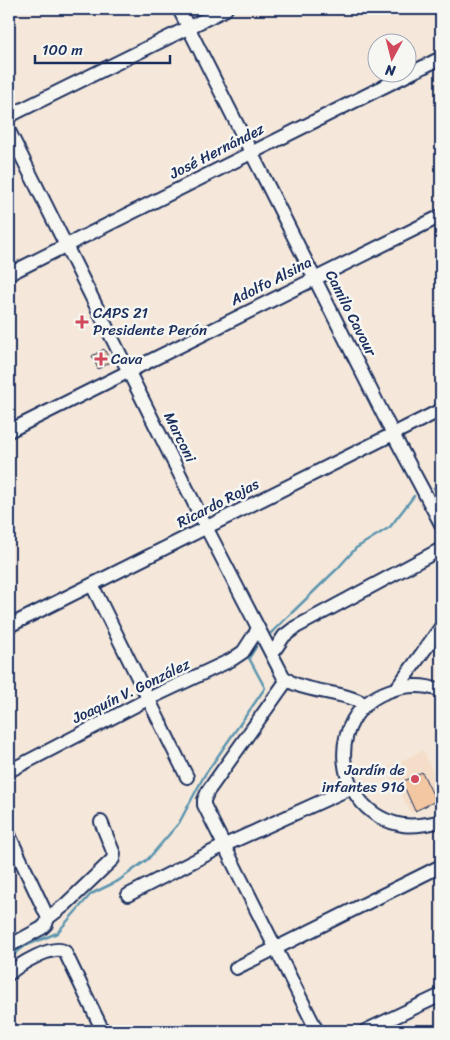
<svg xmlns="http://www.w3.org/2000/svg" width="450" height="1040" font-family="Sriracha,sans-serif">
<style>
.built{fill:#f4dec9}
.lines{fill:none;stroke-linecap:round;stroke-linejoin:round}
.stream{stroke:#5d95af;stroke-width:2.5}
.building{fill:#f2c7a1;stroke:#1b2f5e}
.minor-casing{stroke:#1b2f5e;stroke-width:16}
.minor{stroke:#f6f6f2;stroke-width:12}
.poi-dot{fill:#d1495b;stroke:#f6f6f2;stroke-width:2}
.labels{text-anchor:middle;stroke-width:5;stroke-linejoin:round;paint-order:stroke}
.street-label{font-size:15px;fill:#1b2f5e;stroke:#f6f6f2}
.poi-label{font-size:15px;fill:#1b2f5e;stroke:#f6f6f2;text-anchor:start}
</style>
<rect width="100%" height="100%" fill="#f5e8da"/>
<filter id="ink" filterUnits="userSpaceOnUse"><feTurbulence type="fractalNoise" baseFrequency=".02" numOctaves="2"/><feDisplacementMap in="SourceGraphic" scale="10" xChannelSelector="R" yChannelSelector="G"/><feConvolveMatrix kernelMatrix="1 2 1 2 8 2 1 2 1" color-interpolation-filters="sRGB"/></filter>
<g filter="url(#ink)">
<!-- built -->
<path class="built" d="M 423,750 L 441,790 L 441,799 L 411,813 L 387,768 Z"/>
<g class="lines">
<!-- stream -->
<g class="stream">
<path d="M 434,488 L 441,485"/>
<path d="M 271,633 L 338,568 L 356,548 L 390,527 L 414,496"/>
<path d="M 9,958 L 25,946 L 57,933 L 91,894 L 118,881 L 148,859 L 179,823 L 204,776 L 265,688 L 249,658 L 256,647"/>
</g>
</g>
<!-- building -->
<g class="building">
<path d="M 104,349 L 111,362 L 98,369 L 92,356 Z"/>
<path d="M 422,772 L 436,801 L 415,811 L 402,782 Z"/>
</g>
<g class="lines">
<defs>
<g id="minor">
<path d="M 179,9 L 393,434 L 441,524"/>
<path d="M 9,116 L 226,9"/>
<path d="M 9,131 L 206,527 L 283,676 C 298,693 344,690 366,705"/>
<path d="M 9,274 L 441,58"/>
<path d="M 9,431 L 441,216"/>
<path d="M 92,585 L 187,777"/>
<path d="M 9,626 L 441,410"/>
<path d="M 272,654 L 284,636 L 296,627 L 441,549"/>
<path d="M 287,680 L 208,791 L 204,800 L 204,805 L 317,1031"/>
<path d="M 397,688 L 441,627"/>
<path d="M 441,691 C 424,684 406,685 389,691 C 321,715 334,814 403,825 C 416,827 429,824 441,821"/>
<path d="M 9,771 L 148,699 L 231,660 L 243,652 L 258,629"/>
<path d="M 9,835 L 48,918"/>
<path d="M 128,895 L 225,845 L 351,788"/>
<path d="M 48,918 L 65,905 L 113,859 L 114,854 L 101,822"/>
<path d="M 9,946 L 42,928 L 46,924 L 48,918"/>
<path d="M 236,968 L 441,866"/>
<path d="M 9,974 C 18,965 54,943 65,952 L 103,1031"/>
<path d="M 365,1031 L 441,995"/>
</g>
</defs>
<!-- minor casing -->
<use href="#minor" class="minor-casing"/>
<!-- minor -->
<use href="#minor" class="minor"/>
</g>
</g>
<!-- markers -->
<g class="poi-dot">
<path d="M79.5 314.5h5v5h5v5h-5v5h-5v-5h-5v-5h5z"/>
<path d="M98.5 351.5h5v5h5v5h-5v5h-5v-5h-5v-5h5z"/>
<circle cx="415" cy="779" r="5"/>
</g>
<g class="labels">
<!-- street labels -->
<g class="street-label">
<text transform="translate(217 151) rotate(-27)" y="5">José Hernández</text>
<text transform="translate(271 281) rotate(-27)" y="5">Adolfo Alsina</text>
<text transform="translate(351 313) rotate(63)" y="5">Camilo Cavour</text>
<text transform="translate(180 437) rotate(64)" y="5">Marconi</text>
<text transform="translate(218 503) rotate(-27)" y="5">Ricardo Rojas</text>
<text transform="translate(131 691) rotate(-26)" y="5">Joaquín V. González</text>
</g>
<!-- poi labels -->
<g class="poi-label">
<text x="93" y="318">CAPS 21<tspan x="93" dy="17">Presidente Perón</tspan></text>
<text x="111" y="364">Cava</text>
<text x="405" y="775" text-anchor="end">Jardín de<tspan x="405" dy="17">infantes 916</tspan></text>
</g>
</g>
<!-- margin -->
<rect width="450" height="1040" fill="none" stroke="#f6f6f2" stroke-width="30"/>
<rect x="15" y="15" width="420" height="1010" fill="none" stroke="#1b2f5e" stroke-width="2" filter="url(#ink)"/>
<!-- north arrow -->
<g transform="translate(392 58) rotate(187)"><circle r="24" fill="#f6f6f2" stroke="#9ea6b7"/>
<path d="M0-4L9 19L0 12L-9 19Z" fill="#d1495b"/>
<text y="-8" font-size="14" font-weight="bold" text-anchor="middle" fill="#1b2f5e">N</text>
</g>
<!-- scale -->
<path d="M35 55v8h135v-8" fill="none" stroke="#1b2f5e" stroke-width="2.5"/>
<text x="42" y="55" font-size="15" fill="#1b2f5e" stroke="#f6f6f2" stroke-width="4" paint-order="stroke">100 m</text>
</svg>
